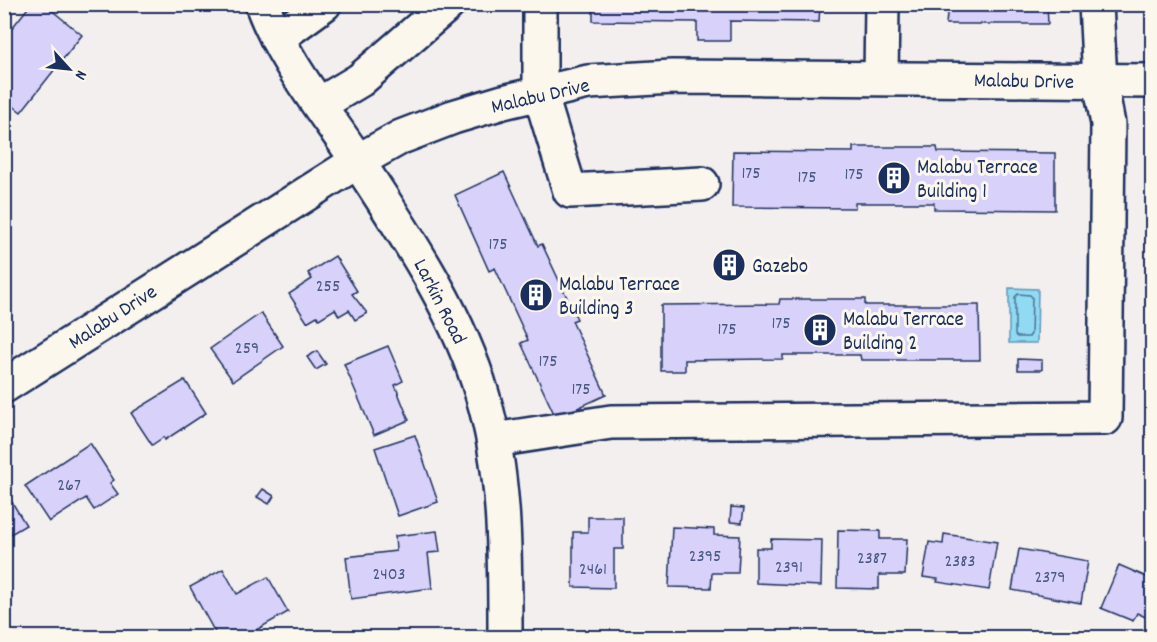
<svg xmlns="http://www.w3.org/2000/svg" width="1157" height="642" font-family="Dekko,sans-serif">
<style>
.water{fill:#90daf2;stroke:#6196b7;stroke-width:1.5}
.lines{fill:none;stroke-linecap:round;stroke-linejoin:round}
.shore{stroke:#4a7399;stroke-width:1.5}
.building{fill:#d8d1fa;stroke:#1b2f5e;stroke-width:1.5}
.minor-casing{stroke:#1b2f5e;stroke-width:38}
.minor{stroke:#fbf7ec;stroke-width:33}
.labels{text-anchor:middle;stroke-width:6;stroke-linejoin:round;paint-order:stroke}
.number-label{font-size:18px;fill:#4a5885}
.street-label{font-size:21px;fill:#1b2f5e;stroke:#fbf7ec}
.poi-label{font-size:21px;fill:#1b2f5e;stroke:#fbf7ec;text-anchor:start}
</style>
<rect width="100%" height="100%" fill="#f4efef"/>
<filter id="ink" filterUnits="userSpaceOnUse"><feTurbulence type="fractalNoise" baseFrequency=".0167" numOctaves="2"/><feDisplacementMap in="SourceGraphic" scale="12" xChannelSelector="R" yChannelSelector="G"/><feConvolveMatrix kernelMatrix="1 2 1 2 8 2 1 2 1" color-interpolation-filters="sRGB"/></filter>
<g filter="url(#ink)">
<!-- water -->
<path class="water" d="M 1009,288 L 1038,289 L 1037,343 L 1009,343 Z"/>
<g class="lines">
<!-- shore -->
<path class="shore" d="M 1018,294 L 1030,295 L 1032,297 L 1031,334 L 1029,337 L 1017,337 L 1015,335 L 1015,297 Z"/>
</g>
<!-- building -->
<g class="building">
<path d="M 31,4 L 44,4 L 82,35 L 21,112 L 4,99 L 4,38 Z"/>
<path d="M 593,4 L 820,4 L 819,22 L 730,21 L 730,41 L 697,41 L 697,22 L 593,21 Z"/>
<path d="M 948,4 L 1047,4 L 1048,24 L 946,24 Z"/>
<path d="M 853,147 L 937,147 L 938,152 L 1055,153 L 1055,210 L 934,209 L 934,203 L 855,203 L 855,208 L 732,207 L 733,151 L 853,152 Z"/>
<path d="M 504,172 L 538,246 L 542,244 L 577,319 L 572,321 L 606,395 L 556,418 L 521,343 L 528,340 L 495,268 L 489,271 L 455,195 Z"/>
<circle cx="729" cy="265" r="9"/>
<path d="M 335,256 L 357,291 L 352,294 L 367,313 L 355,320 L 349,310 L 339,316 L 335,309 L 319,319 L 317,316 L 307,322 L 289,294 L 312,279 L 308,273 Z"/>
<path d="M 780,299 L 865,299 L 865,305 L 979,305 L 980,360 L 861,360 L 860,355 L 783,355 L 783,359 L 685,360 L 685,371 L 661,371 L 661,305 L 779,304 Z"/>
<path d="M 261,313 L 283,346 L 233,381 L 210,349 Z"/>
<path d="M 388,346 L 403,381 L 395,385 L 409,420 L 374,435 L 344,364 Z"/>
<path d="M 317,351 L 326,364 L 316,370 L 307,357 Z"/>
<path d="M 1018,359 L 1042,360 L 1042,370 L 1018,370 Z"/>
<path d="M 185,380 L 206,413 L 165,440 L 164,437 L 152,445 L 131,413 Z"/>
<path d="M 415,435 L 438,502 L 398,516 L 375,448 Z"/>
<path d="M 90,443 L 114,480 L 110,483 L 118,494 L 94,510 L 86,498 L 49,522 L 25,486 Z"/>
<path d="M 263,489 L 274,496 L 269,504 L 257,497 Z"/>
<path d="M 10,499 L 26,525 L 4,538 L 4,502 Z"/>
<path d="M 731,507 L 744,508 L 742,523 L 730,522 Z"/>
<path d="M 588,517 L 623,517 L 623,549 L 614,549 L 614,588 L 573,587 L 573,532 L 588,532 Z"/>
<path d="M 672,527 L 714,529 L 714,535 L 740,536 L 738,573 L 712,573 L 711,588 L 669,587 Z"/>
<path d="M 838,530 L 880,531 L 880,539 L 907,539 L 905,575 L 879,575 L 879,589 L 837,588 Z"/>
<path d="M 437,531 L 440,552 L 428,553 L 432,588 L 351,599 L 346,557 L 396,551 L 395,536 Z"/>
<path d="M 944,534 L 997,542 L 989,590 L 937,582 L 938,579 L 923,577 L 929,542 L 943,544 Z"/>
<path d="M 771,539 L 822,540 L 821,586 L 756,583 L 756,548 L 771,548 Z"/>
<path d="M 1019,549 L 1088,561 L 1081,603 L 1012,590 Z"/>
<path d="M 1119,565 L 1151,579 L 1152,575 L 1152,620 L 1137,613 L 1133,621 L 1101,608 Z"/>
<path d="M 223,569 L 237,594 L 268,577 L 288,612 L 242,638 L 218,638 L 190,587 Z"/>
</g>
<g class="lines">
<defs>
<g id="minor">
<path d="M 262,4 C 284,65 332,120 366,174 C 411,243 459,315 482,394 C 506,472 505,557 505,638"/>
<path d="M 540,4 L 540,93 L 570,191 L 702,184"/>
<path d="M 277,38 L 324,4"/>
<path d="M 881,78 L 882,4"/>
<path d="M 320,104 L 360,80 L 448,4"/>
<path d="M 4,386 L 358,161 L 401,137 L 453,117 L 503,102 L 588,82 L 672,77 L 1152,81"/>
<path d="M 494,440 L 611,422 L 1105,418 L 1108,124 L 1100,81 L 1096,4"/>
</g>
</defs>
<!-- minor casing -->
<use href="#minor" class="minor-casing"/>
<!-- minor -->
<use href="#minor" class="minor"/>
</g>
</g>
<!-- icons -->
<defs>
<symbol id="building-disc" viewBox="-11 -11 22 22"><circle r="9.5" fill="#1b2f5e" stroke="#fbf7ec"/><path d="M-4-6H4V6H1V3H-1V6H-4ZM-2.5-4.3h1.7v1.8h-1.7ZM.8-4.3h1.7v1.8H.8ZM-2.5-1h1.7V.8h-1.7ZM.8-1h1.7V.8H.8Z" fill="#fff"/></symbol>
</defs>
<g fill-rule="evenodd">
<use href="#building-disc" x="875" y="159" width="38" height="38"/>
<use href="#building-disc" x="710" y="246" width="38" height="38"/>
<use href="#building-disc" x="517" y="276" width="38" height="38"/>
<use href="#building-disc" x="801" y="311" width="38" height="38"/>
</g>
<g class="labels">
<!-- number labels -->
<g class="number-label">
<text x="751" y="178">175</text>
<text x="854" y="179">175</text>
<text x="807" y="182">175</text>
<text x="498" y="249">175</text>
<text x="328" y="291">255</text>
<text x="781" y="328">175</text>
<text x="727" y="334">175</text>
<text x="247" y="353">259</text>
<text x="548" y="366">175</text>
<text x="581" y="394">175</text>
<text x="69" y="490">267</text>
<text x="705" y="561">2395</text>
<text x="872" y="563">2387</text>
<text x="960" y="566">2383</text>
<text x="789" y="572">2391</text>
<text x="593" y="574">2461</text>
<text x="389" y="579">2403</text>
<text x="1050" y="582">2379</text>
</g>
<!-- street labels -->
<g class="street-label">
<text transform="translate(1024 80) rotate(1)" y="7">Malabu Drive</text>
<text transform="translate(540 95) rotate(-13)" y="7">Malabu Drive</text>
<text transform="translate(441 301) rotate(63)" y="7">Larkin Road</text>
<text transform="translate(112 316) rotate(-33)" y="7">Malabu Drive</text>
</g>
<!-- poi labels -->
<g class="poi-label">
<text x="917" y="173">Malabu Terrace<tspan x="917" dy="24">Building 1</tspan></text>
<text x="752" y="272">Gazebo</text>
<text x="559" y="290">Malabu Terrace<tspan x="559" dy="24">Building 3</tspan></text>
<text x="843" y="325">Malabu Terrace<tspan x="843" dy="24">Building 2</tspan></text>
</g>
</g>
<!-- margin -->
<rect width="1157" height="642" fill="none" stroke="#fbf7ec" stroke-width="24"/>
<rect x="12" y="12" width="1133" height="618" fill="none" stroke="#1b2f5e" stroke-width="2" filter="url(#ink)"/>
<!-- north arrow -->
<g transform="translate(69 69) rotate(117)" stroke="#fbf7ec" stroke-width="4.5" paint-order="stroke">
<path d="M0-4.5L10 22L0 15L-10 22Z" fill="#1b2f5e"/>
<text y="-9" font-size="16" font-weight="bold" text-anchor="middle" fill="#1b2f5e">N</text>
</g>
</svg>
